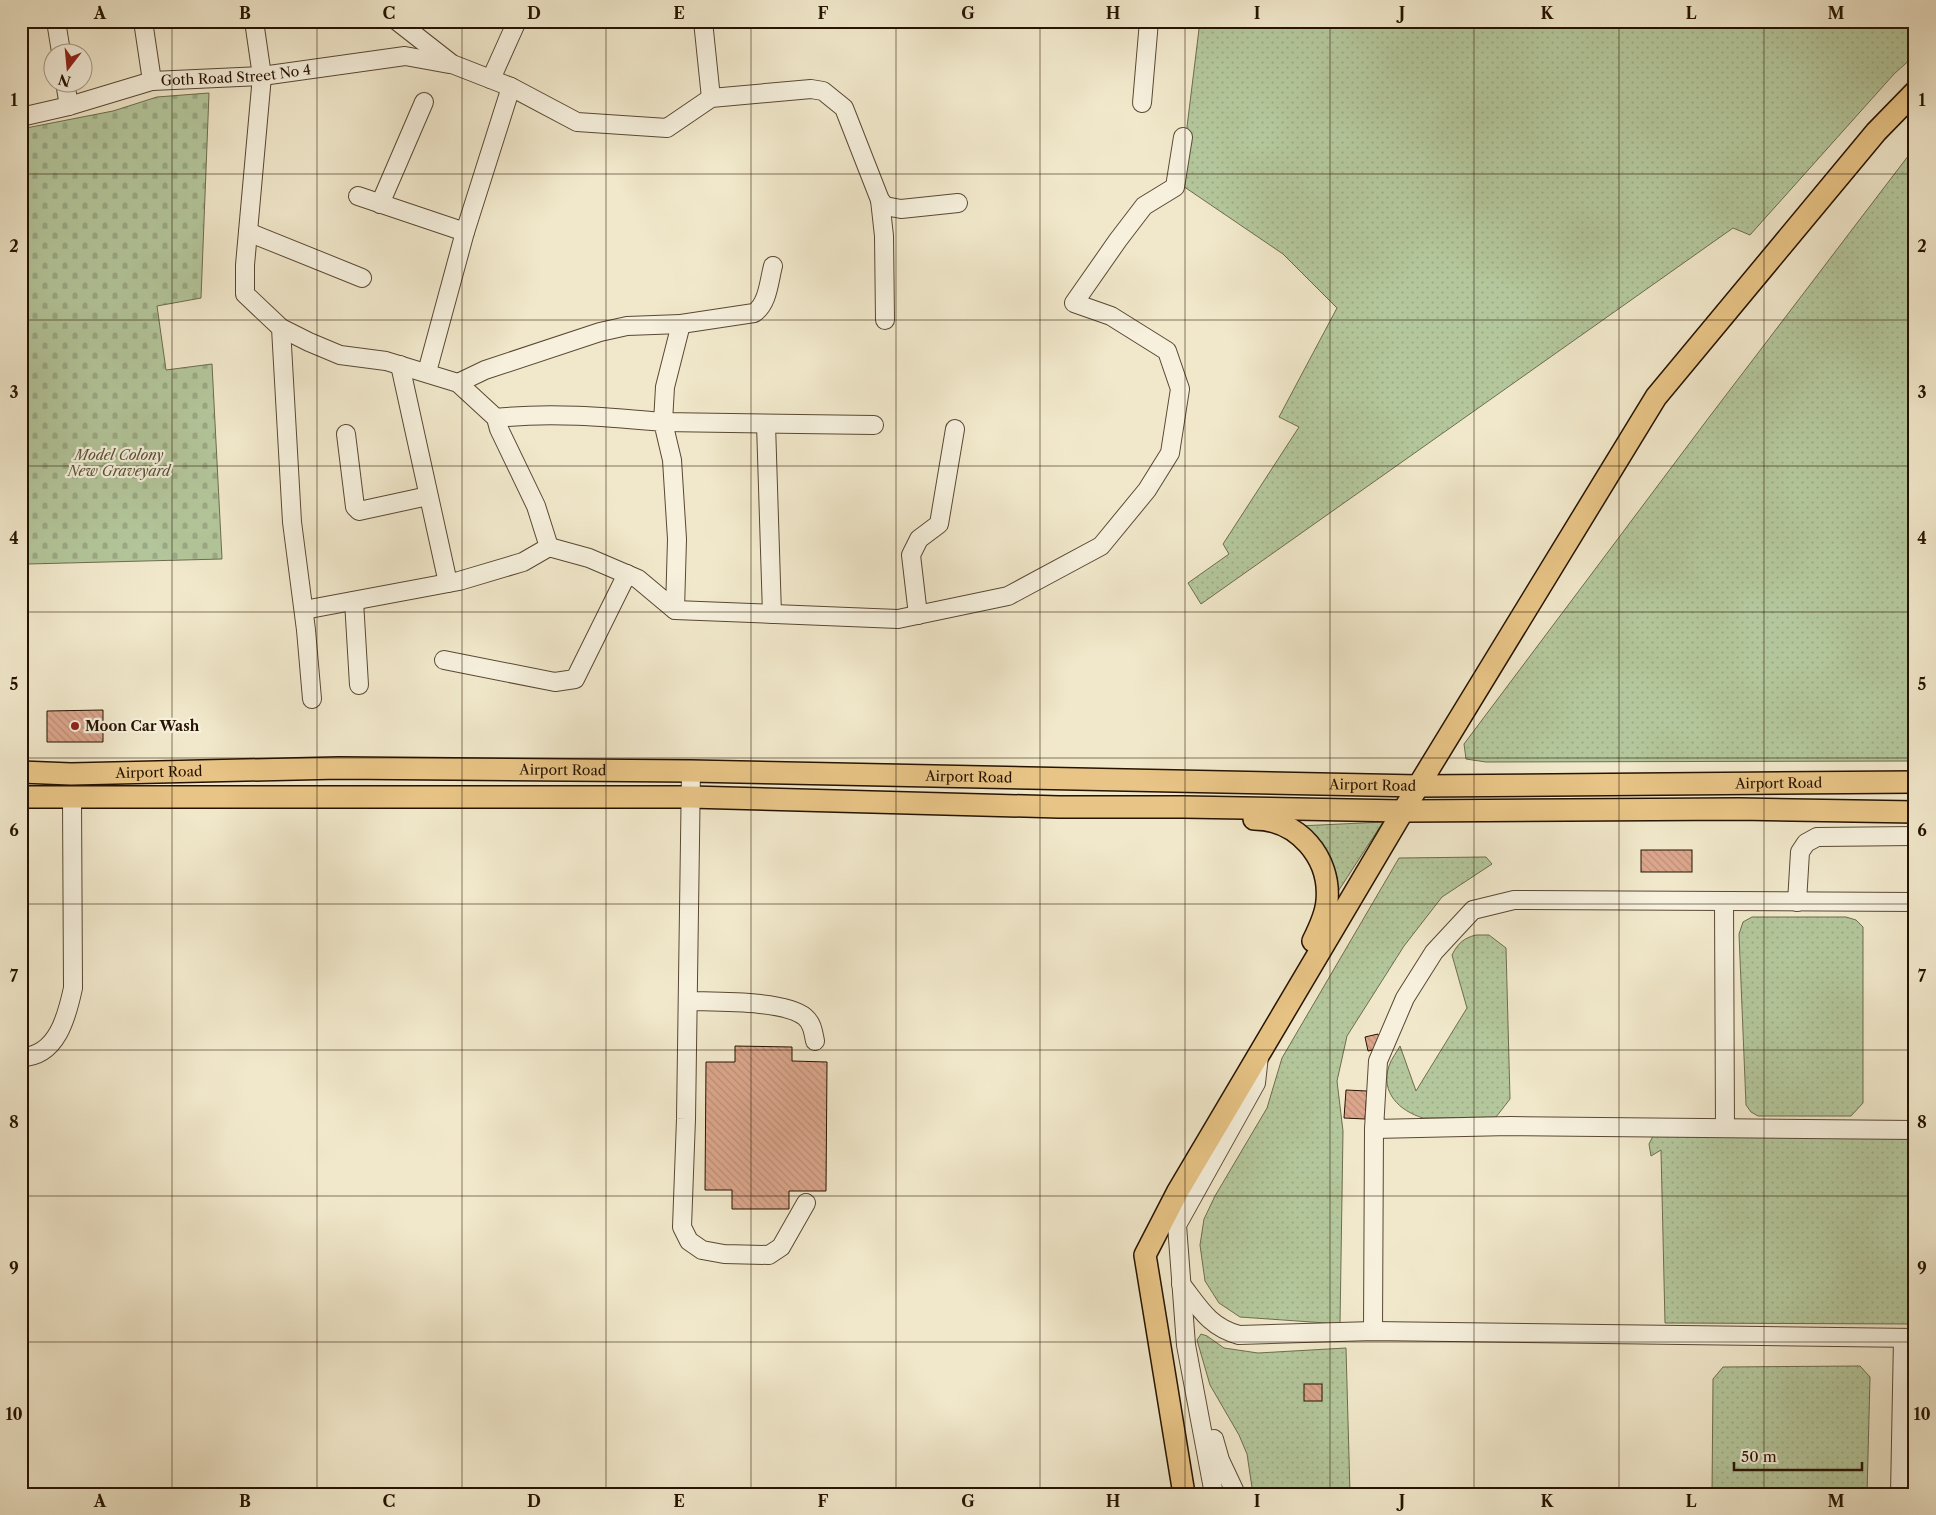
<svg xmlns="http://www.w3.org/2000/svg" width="1936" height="1515" font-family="'Libre Caslon Text',serif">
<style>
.grass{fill:url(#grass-dots);stroke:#6d6d4e}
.cemetery{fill:url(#cemetery-stones);stroke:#6d6d4e}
.building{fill:url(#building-back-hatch);stroke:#261300}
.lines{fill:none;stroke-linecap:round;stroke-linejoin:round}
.minor-casing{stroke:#594833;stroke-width:20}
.major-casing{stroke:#261300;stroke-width:24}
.minor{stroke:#f6f0dd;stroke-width:18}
.major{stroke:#e8c486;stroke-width:21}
.grid{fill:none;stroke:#261300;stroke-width:1;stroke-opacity:0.55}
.poi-dot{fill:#8f2418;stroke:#f6f0dd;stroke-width:2}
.labels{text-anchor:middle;stroke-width:4.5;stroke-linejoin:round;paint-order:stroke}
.street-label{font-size:14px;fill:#261300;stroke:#f6f0dd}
.park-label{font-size:14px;font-style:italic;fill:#585237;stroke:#f6f0dd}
.poi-label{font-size:14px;font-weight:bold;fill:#261300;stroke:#f6f0dd;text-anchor:start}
.neatline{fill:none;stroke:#261300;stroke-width:2}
.grid-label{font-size:16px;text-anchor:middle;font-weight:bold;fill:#261300}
</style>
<defs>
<pattern id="grass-dots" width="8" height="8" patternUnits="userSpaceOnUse" patternTransform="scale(1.25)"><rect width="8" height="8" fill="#b4c79c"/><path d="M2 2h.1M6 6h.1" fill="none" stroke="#9baa85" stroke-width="1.8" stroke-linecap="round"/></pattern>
<pattern id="cemetery-stones" width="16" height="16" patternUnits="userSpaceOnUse" patternTransform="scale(1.25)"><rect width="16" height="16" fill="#b4c79c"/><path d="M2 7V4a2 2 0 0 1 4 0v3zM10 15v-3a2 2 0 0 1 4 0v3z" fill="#9baa85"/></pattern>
<pattern id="building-back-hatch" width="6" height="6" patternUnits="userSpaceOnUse" patternTransform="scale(1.25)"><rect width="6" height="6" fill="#dba68c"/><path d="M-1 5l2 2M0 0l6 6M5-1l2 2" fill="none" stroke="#bc8e77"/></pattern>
</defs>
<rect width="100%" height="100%" fill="#f1e8cb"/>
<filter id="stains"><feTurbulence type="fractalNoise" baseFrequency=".004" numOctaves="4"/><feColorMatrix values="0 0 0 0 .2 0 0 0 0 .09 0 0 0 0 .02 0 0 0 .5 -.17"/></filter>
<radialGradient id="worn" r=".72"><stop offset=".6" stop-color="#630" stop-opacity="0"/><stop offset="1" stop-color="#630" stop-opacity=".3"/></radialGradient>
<!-- grass -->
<g class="grass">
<path d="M 1200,21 L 1915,21 L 1915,55 L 1894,74 L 1750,235 L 1733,228 L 1201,604 L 1188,583 L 1229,554 L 1223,544 L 1299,427 L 1279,417 L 1337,308 L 1283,254 L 1180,184 Z"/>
<path d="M 1915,147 L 1915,761 L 1486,762 L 1466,759 L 1464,744 L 1707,420 Z"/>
<path d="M 1383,822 L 1337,893 L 1299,826 Z"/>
<path d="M 1486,857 L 1492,864 L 1442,897 L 1404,946 L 1347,1036 L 1337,1081 L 1343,1131 L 1340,1324 L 1240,1317 L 1219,1303 L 1205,1281 L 1200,1245 L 1204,1219 L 1215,1196 L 1267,1108 L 1282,1058 L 1399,858 Z"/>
<path d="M 1752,917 L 1846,917 L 1856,920 L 1863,927 L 1863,1103 L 1851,1116 L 1758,1116 L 1751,1112 L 1746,1105 L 1739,934 L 1743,922 Z"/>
<path d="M 1476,935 L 1489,935 L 1506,948 L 1510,1099 L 1496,1117 L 1423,1118 C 1400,1111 1380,1093 1389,1066 C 1391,1059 1397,1052 1400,1046 L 1416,1091 L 1467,1008 L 1452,955 C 1458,943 1464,938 1476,935 Z"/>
<path d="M 1653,1136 L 1915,1138 L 1915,1324 L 1665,1323 L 1661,1150 L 1651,1156 L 1649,1144 Z"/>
<path d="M 1201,1334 L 1207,1336 L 1224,1348 L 1258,1353 L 1346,1348 L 1350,1494 L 1253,1494 L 1247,1454 L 1239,1435 L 1210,1385 L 1197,1340 Z"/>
<path d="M 1860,1366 L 1870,1377 L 1867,1494 L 1712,1494 L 1713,1379 L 1723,1367 Z"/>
</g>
<!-- cemetery -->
<path class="cemetery" d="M 209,93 L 201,298 L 157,306 L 166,370 L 212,364 L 222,559 L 28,564 L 21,599 L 21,129 L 113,111 L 157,97 Z"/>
<!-- building -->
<g class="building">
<path d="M 103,710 L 103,742 L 47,742 L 47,711 Z"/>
<rect x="1641" y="850" width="51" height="22"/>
<path d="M 1378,1034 L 1381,1048 L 1368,1051 L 1365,1037 Z"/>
<path d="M 735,1046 L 792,1047 L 792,1061 L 827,1062 L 826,1191 L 789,1191 L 789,1209 L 732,1209 L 732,1190 L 705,1190 L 706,1062 L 735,1062 Z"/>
<path d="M 1346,1090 L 1367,1091 L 1365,1119 L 1344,1118 Z"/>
<rect x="1304" y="1384" width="18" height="17"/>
</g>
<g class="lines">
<defs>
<g id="minor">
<path d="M 56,21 L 61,52"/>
<path d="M 143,21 L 152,81"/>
<path d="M 254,21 L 262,76 L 245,265 L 245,294 L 281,328 L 292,522 L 306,630 L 312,699"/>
<path d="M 397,21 L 452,64 L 511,87 L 577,122 L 667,128 L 711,98 L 811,89 L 823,91 L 844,108 L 880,200 L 885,206 L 901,209 L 958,203"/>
<path d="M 703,21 L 711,98"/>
<path d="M 491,79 L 517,21"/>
<path d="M 65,82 L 69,106"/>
<path d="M 1142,103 L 1149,21"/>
<path id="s1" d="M 21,117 L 69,106 L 152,81 L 262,76 L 405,56 L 449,64"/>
<path d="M 358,196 L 465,232"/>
<path d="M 880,200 L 884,236 L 885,320"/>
<path d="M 380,204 L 424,102"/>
<path d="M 248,232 L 362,278"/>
<path d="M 681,324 L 754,313 C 768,304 769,281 773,266"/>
<path d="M 281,328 L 309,342 L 340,355 L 386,361 L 458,383 L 496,418 L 499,429 L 536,506 L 549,547 L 523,562 L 459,581 L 304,610"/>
<path d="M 400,365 L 448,583"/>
<path d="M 427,372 L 465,232 L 511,87"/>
<path d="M 458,383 L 485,370 L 600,332 L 627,326 L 681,324 L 665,387 L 663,422 L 874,425"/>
<path d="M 496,418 C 552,412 606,417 663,422 L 672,460 L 677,539 L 675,610 L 638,579 L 589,558 L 549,547"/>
<path d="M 766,424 L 772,614"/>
<path d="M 346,434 L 355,507 L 359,511 L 428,496"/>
<path d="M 354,601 L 359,685"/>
<path d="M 675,610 L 898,619 L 1008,596 L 1101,546 L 1147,490 L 1170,453 L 1180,389 L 1167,351 L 1111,316 L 1074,303 L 1118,240 L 1144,206 L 1175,187 L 1183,137"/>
<path d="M 918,615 L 911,555 L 919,539 L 939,524 L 955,429"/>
<path d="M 444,660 L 555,682 L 575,679 L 627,574"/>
<path d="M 691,771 L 686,1119 L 682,1227 L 689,1241 L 702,1250 L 724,1254 L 769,1255 L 781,1247 L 806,1203"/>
<path d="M 1724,901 L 1725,1128"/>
<path d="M 1797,902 L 1800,852 L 1806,843 L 1817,837 L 1915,836"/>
<path d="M 1915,902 L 1514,900 L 1473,910 L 1434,952 L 1405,998 L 1378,1061 L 1374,1129 L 1510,1126 L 1915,1130"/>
<path d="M 688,1001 C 715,1002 785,1000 805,1017 C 812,1023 813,1031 815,1041"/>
<path d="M 21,1057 C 57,1057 67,1016 73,988 L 72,798"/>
<path d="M 1181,1284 C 1199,1307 1209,1327 1239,1335 L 1373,1331 L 1915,1338"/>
<path d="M 1373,1331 L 1374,1129"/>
<path d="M 1214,1439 L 1220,1460 L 1236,1494"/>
<path d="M 1214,1494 L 1186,1345 L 1177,1225 L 1256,1083 L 1259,1056"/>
<path d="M 1900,1494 L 1903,1338"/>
</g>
<g id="major">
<path id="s2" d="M 21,772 L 71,774 L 339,768 L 691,771 L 1419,786 L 1915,782"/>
<path d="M 21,797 L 690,797 L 1059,807 L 1184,807 L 1403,811 L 1739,809 L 1915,812"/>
<path d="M 1254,819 C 1298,819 1331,858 1327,901 C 1326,915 1319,929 1313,941"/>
<path d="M 1184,1494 L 1145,1255 L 1178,1191 L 1403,811 L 1656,397 L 1876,132 L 1915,92"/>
</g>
</defs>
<!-- minor casing -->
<use href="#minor" class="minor-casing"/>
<!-- major casing -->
<use href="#major" class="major-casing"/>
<!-- minor -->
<use href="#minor" class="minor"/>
<!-- major -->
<use href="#major" class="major"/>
</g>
<!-- grid -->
<path class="grid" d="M 172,21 L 172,1494M 317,21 L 317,1494M 462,21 L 462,1494M 606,21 L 606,1494M 751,21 L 751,1494M 896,21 L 896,1494M 1040,21 L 1040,1494M 1185,21 L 1185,1494M 1330,21 L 1330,1494M 1474,21 L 1474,1494M 1619,21 L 1619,1494M 1764,21 L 1764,1494M 21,174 L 1915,174M 21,320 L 1915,320M 21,466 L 1915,466M 21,612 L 1915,612M 21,758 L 1915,758M 21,904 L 1915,904M 21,1050 L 1915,1050M 21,1196 L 1915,1196M 21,1342 L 1915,1342"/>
<!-- markers -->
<circle class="poi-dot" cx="75" cy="726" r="5"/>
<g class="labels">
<!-- street labels -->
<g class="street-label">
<text dy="5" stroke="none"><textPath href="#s1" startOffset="220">Goth Road Street No 4</textPath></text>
<text dy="5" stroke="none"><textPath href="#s2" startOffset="542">Airport Road</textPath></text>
<text dy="5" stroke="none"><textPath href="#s2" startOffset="138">Airport Road</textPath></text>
<text dy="5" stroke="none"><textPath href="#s2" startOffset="948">Airport Road</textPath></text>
<text dy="5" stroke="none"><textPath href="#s2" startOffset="1758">Airport Road</textPath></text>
<text dy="5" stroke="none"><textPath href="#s2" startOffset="1352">Airport Road</textPath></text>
</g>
<!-- park labels -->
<g class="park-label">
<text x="119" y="460">Model Colony<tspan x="119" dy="16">New Graveyard</tspan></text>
</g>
<!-- poi labels -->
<g class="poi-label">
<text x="85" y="731">Moon Car Wash</text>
</g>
</g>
<!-- margin -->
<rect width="1936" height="1515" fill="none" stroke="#f1e8cb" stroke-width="55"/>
<!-- north arrow -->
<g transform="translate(68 68) rotate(196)"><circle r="24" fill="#f6f0dd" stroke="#a39885"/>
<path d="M0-4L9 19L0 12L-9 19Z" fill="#8f2418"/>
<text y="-8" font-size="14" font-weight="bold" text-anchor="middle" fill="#261300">N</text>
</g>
<!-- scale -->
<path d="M1734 1462v8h128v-8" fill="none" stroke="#261300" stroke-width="2.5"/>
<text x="1741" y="1462" font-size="15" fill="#261300" stroke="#f6f0dd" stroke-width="4" paint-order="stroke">50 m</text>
<rect x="28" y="28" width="1880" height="1460" class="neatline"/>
<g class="grid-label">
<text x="100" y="19">A</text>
<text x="245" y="19">B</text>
<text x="389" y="19">C</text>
<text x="534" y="19">D</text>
<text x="679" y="19">E</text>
<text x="823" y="19">F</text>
<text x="968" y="19">G</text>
<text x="1113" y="19">H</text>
<text x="1257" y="19">I</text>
<text x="1402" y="19">J</text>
<text x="1547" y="19">K</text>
<text x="1691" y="19">L</text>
<text x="1836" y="19">M</text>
<text x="14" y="106">1</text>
<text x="1922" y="106">1</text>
<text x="14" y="252">2</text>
<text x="1922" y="252">2</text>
<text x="14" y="398">3</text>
<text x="1922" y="398">3</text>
<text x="14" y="544">4</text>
<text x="1922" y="544">4</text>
<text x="14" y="690">5</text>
<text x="1922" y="690">5</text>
<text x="14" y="836">6</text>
<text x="1922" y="836">6</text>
<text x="14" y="982">7</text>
<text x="1922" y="982">7</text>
<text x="14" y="1128">8</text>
<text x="1922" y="1128">8</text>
<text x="14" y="1274">9</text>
<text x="1922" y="1274">9</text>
<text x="14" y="1420">10</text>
<text x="1922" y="1420">10</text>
<text x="100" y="1507">A</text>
<text x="245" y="1507">B</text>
<text x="389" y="1507">C</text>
<text x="534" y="1507">D</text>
<text x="679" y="1507">E</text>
<text x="823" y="1507">F</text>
<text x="968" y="1507">G</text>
<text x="1113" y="1507">H</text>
<text x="1257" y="1507">I</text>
<text x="1402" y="1507">J</text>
<text x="1547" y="1507">K</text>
<text x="1691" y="1507">L</text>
<text x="1836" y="1507">M</text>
</g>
<rect width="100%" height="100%" filter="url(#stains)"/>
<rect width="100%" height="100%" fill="url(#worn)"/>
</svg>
